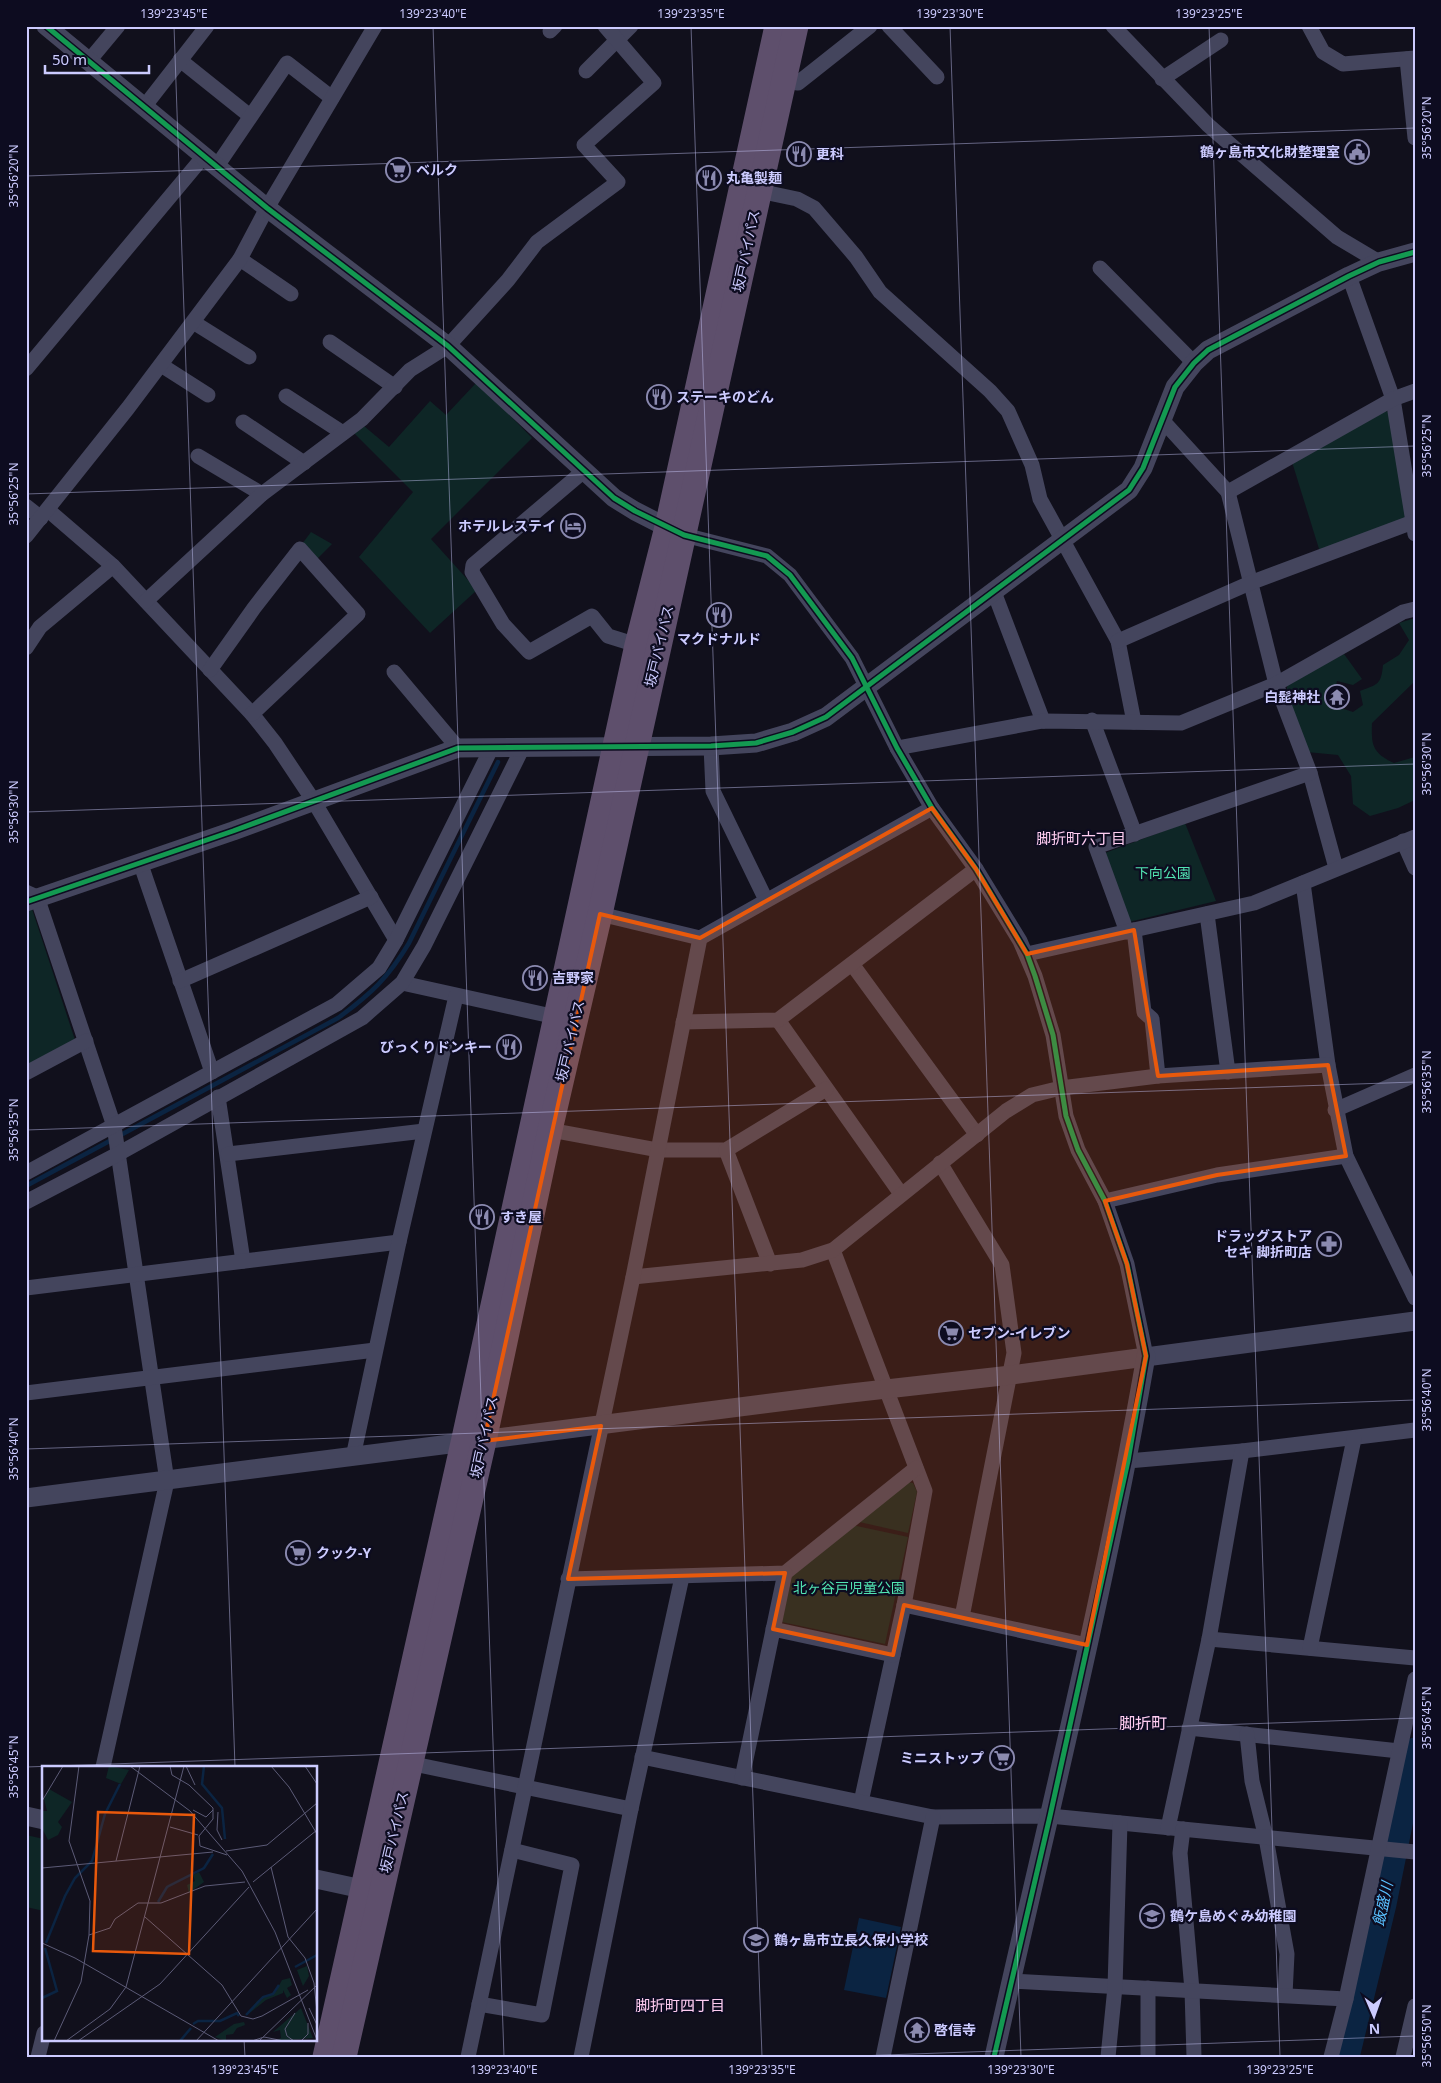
<svg xmlns="http://www.w3.org/2000/svg" width="1441" height="2083" font-family="'Noto Sans','Noto Sans JP',sans-serif">
<style>
.green{fill:#0e2626}
.water{fill:#0b2442}
.lines{fill:none;stroke-linecap:round;stroke-linejoin:round}
.stream{stroke:#0b2442;stroke-width:4.5}
.river{stroke:#0b2442;stroke-width:25}
.minor{stroke:#44455d;stroke-width:15}
.tertiary{stroke:#44455d;stroke-width:19}
.trunk{stroke:#5e4f6c;stroke-width:25}
.cycleway-casing{stroke:#0d0c20;stroke-width:8}
.cycleway{stroke:#139951;stroke-width:5}
.marked{fill:#e8590c;fill-opacity:0.2;stroke:#e8590c;stroke-width:4;stroke-linejoin:round}
.ticks{fill:none;stroke:#cccbff;stroke-width:1;stroke-opacity:0.45}
.labels{text-anchor:middle;stroke-width:4.5;stroke-linejoin:round;paint-order:stroke}
.poi-label{font-size:14px;font-weight:bold;fill:#cccbff;stroke:#0d0c20;text-anchor:start}
.street-label{font-size:14px;fill:#cccbff;stroke:#0d0c20}
.park-label{font-size:14px;fill:#52e4b3;stroke:#0d0c20}
.neighbourhood-label{font-size:15px;fill:#ffcdf1;stroke:#0d0c20}
.water-label{font-size:15px;font-style:italic;fill:#59c0ff;stroke:#0d0c20}
.quarter-label{font-size:16px;fill:#ffcdf1;stroke:#0d0c20}
.inset-river{fill:none;stroke:#0b2442;stroke-width:2.5}
.inset-road{fill:none;stroke:#5c5b77;stroke-width:1}
.view{fill:#e8590c;fill-opacity:0.15;stroke:#e8590c;stroke-width:2.5}
.inset-edge{fill:none;stroke:#cccbff;stroke-width:2.5}
.neatline{fill:none;stroke:#cccbff;stroke-width:2}
.ticks-label{font-size:12px;text-anchor:middle;fill:#cccbff}
</style>
<rect width="100%" height="100%" fill="#11101c"/>
<!-- green -->
<g class="green">
<path d="M 477,382 L 532,438 L 431,539 L 477,590 L 430,633 L 359,557 L 413,492 L 354,433 L 364,426 L 389,447 L 430,401 L 446,415 Z"/>
<path d="M 1383,410 L 1391,413 L 1409,519 L 1320,552 L 1292,462 Z"/>
<path d="M 311,532 L 332,544 L 316,560 L 302,544 Z"/>
<path d="M 1415,618 L 1415,681 L 1372,723 C 1371,746 1373,753 1394,763 L 1415,757 L 1415,800 L 1398,808 L 1370,816 L 1353,804 L 1351,776 L 1338,755 L 1307,752 L 1287,699 L 1287,684 L 1344,654 L 1362,679 L 1353,685 L 1337,681 L 1332,705 L 1353,712 L 1363,705 L 1360,691 C 1378,684 1381,685 1383,665 L 1399,655 L 1409,640 L 1399,623 Z"/>
<path d="M 1185,823 L 1216,901 L 1129,922 L 1105,853 Z"/>
<path d="M 32,909 L 75,1040 L 26,1067 L 26,912 Z"/>
<path d="M 907,1482 L 913,1483 L 917,1492 L 908,1533 L 855,1521 Z"/>
<path d="M 852,1525 L 908,1537 L 885,1644 L 782,1622 L 792,1576 Z"/>
<path d="M 26,1835 L 44,1839 L 44,1911 L 26,1907 Z"/>
</g>
<!-- water -->
<path class="water" d="M 859,1918 L 901,1927 L 886,1998 L 844,1990 Z"/>
<g class="lines">
<!-- stream -->
<path class="stream" d="M 26,1186 L 338,1018 C 371,994 388,978 409,943 L 498,762"/>
<!-- river -->
<path class="river" d="M 1347,2057 L 1384,1904 L 1415,1750"/>
<!-- minor -->
<g class="minor">
<path d="M 889,26 L 937,77"/>
<path d="M 1113,26 L 1208,125 L 1337,237 L 1379,262"/>
<path d="M 1309,26 L 1323,52 L 1343,64 L 1415,58"/>
<path d="M 550,31 L 555,26"/>
<path d="M 1407,59 L 1415,138"/>
<path d="M 180,60 L 250,116"/>
<path d="M 88,62 L 118,26"/>
<path d="M 586,71 L 631,26"/>
<path d="M 1162,79 L 1221,40"/>
<path d="M 784,81 L 798,83 L 870,26"/>
<path d="M 144,107 L 207,26"/>
<path d="M 217,166 L 287,63 L 332,98"/>
<path d="M 759,191 L 797,199 L 814,208 L 856,257 L 880,292 L 990,391 L 1008,411 L 1032,465 L 1040,499 L 1118,641 L 1134,722"/>
<path d="M 240,259 L 291,294"/>
<path d="M 1100,268 L 1194,363"/>
<path d="M 1349,276 L 1393,399 L 1415,534"/>
<path d="M 193,322 L 249,357"/>
<path d="M 330,342 L 395,387"/>
<path d="M 161,365 L 208,395"/>
<path d="M 26,369 L 204,156"/>
<path d="M 286,396 L 343,433"/>
<path d="M 1163,421 L 1228,492 L 1276,684 L 1310,773 L 1336,868"/>
<path d="M 243,422 L 304,463"/>
<path d="M 198,456 L 262,494"/>
<path d="M 585,470 L 473,565 L 472,572 L 503,624 L 529,652 L 592,616 L 608,636 L 637,645"/>
<path d="M 1228,492 L 1393,399 L 1415,391"/>
<path d="M 26,506 L 41,518"/>
<path d="M 48,510 L 113,566 L 252,714 L 275,743 L 313,800 L 396,940"/>
<path d="M 684,535 L 767,556 L 790,575 L 852,658 L 897,748 L 932,808 L 976,869 L 1020,941 L 1035,976 L 1053,1035 L 1066,1116 L 1078,1150 L 1105,1201 L 1127,1264 L 1146,1356"/>
<path d="M 26,536 L 128,408 L 240,259 L 267,208 L 375,26"/>
<path d="M 994,592 L 1043,721"/>
<path d="M 146,601 L 262,494 L 362,419 L 410,370 L 448,346 L 508,280 L 537,242 L 618,182 L 584,145 L 654,83 L 605,26"/>
<path d="M 1118,641 L 1250,583 L 1413,522"/>
<path d="M 26,648 L 40,627 L 113,566"/>
<path d="M 210,670 L 254,608 L 300,549 L 358,614 L 252,714"/>
<path d="M 394,672 L 458,748"/>
<path d="M 1092,720 L 1135,834"/>
<path d="M 711,746 L 713,791 L 766,900"/>
<path d="M 897,748 L 1043,721 L 1181,723 L 1276,684 L 1403,612 L 1415,609"/>
<path d="M 1403,841 L 1415,868"/>
<path d="M 140,862 L 212,1072"/>
<path d="M 1303,883 L 1328,1065 L 1346,1156 L 1415,1298"/>
<path d="M 26,892 L 37,897 L 114,1126 L 167,1481 L 103,1767"/>
<path d="M 600,914 L 700,938 L 932,808"/>
<path d="M 1207,914 L 1228,1072"/>
<path d="M 1134,930 L 1144,1012 L 1152,1019 L 1158,1076"/>
<path d="M 1127,932 L 1096,847 L 1310,773"/>
<path d="M 1027,954 L 1254,903 L 1415,837"/>
<path d="M 852,964 L 977,1135"/>
<path d="M 180,981 L 371,897"/>
<path d="M 402,983 L 556,1017"/>
<path d="M 778,1020 L 901,1194"/>
<path d="M 683,1022 L 778,1020 L 976,869"/>
<path d="M 26,1073 L 86,1041"/>
<path d="M 218,1097 L 243,1261"/>
<path d="M 1335,1110 L 1415,1075"/>
<path d="M 550,1130 L 658,1150 L 726,1150 L 826,1089"/>
<path d="M 726,1150 L 770,1264"/>
<path d="M 228,1154 L 424,1131"/>
<path d="M 940,1163 L 1002,1265 L 1014,1353 L 962,1617"/>
<path d="M 26,1173 L 337,1004 L 379,968 L 396,940 L 492,747"/>
<path d="M 1105,1201 L 1217,1175 L 1346,1156"/>
<path d="M 26,1202 L 118,1154 L 362,1018 L 402,983 L 424,946 L 523,747"/>
<path d="M 833,1250 L 925,1491 L 904,1605 L 861,1802"/>
<path d="M 633,1277 L 802,1260 L 833,1250 L 1006,1111 L 1032,1095 L 1061,1088 L 1158,1076 L 1328,1065"/>
<path d="M 26,1288 L 399,1242"/>
<path d="M 26,1393 L 375,1350"/>
<path d="M 353,1457 L 399,1242 L 456,996"/>
<path d="M 1128,1461 L 1242,1451 L 1415,1430"/>
<path d="M 568,1579 L 785,1573 L 916,1468"/>
<path d="M 904,1605 L 1087,1645"/>
<path d="M 773,1629 L 893,1655"/>
<path d="M 1209,1639 L 1415,1658"/>
<path d="M 1310,1648 L 1354,1439"/>
<path d="M 1189,1728 L 1399,1751"/>
<path d="M 1247,1734 L 1252,1781 L 1266,1838 L 1287,1954 L 1285,1995"/>
<path d="M 642,1757 L 933,1817 L 1050,1816 L 1415,1852"/>
<path d="M 409,1763 L 631,1809"/>
<path d="M 742,1778 L 785,1573"/>
<path d="M 1168,1828 L 1209,1639 L 1242,1451"/>
<path d="M 1183,1829 L 1180,1853 L 1192,1990 L 1194,2057"/>
<path d="M 1011,1981 L 1346,1999"/>
<path d="M 1148,1988 L 1148,2057"/>
<path d="M 479,2004 L 542,2015 L 572,1865 L 512,1850"/>
<path d="M 38,2057 L 44,2033"/>
<path d="M 468,2057 L 633,1277 L 700,938"/>
<path d="M 581,2057 L 631,1809 L 682,1577"/>
<path d="M 883,2057 L 933,1817"/>
<path d="M 1108,2057 L 1115,1987 L 1120,1823"/>
<path d="M 1331,2057 L 1346,1999 L 1415,1679"/>
<path d="M 1403,2057 L 1415,2006"/>
</g>
<!-- tertiary -->
<g class="tertiary">
<path d="M 46,26 L 267,208 L 448,346 L 614,498 L 635,511 L 678,533"/>
<path d="M 26,902 L 233,831 L 458,748 L 711,746 L 756,743 L 793,732 L 826,717 L 1129,490 L 1143,468 L 1175,387 L 1194,363 L 1208,350 L 1349,276 L 1379,262 L 1415,252"/>
<path d="M 26,1498 L 842,1394 L 1011,1375 L 1415,1321"/>
<path d="M 26,1816 L 44,1820"/>
<path d="M 316,1879 L 362,1889"/>
<path d="M 994,2057 C 1046,1824 1105,1592 1146,1356"/>
</g>
<!-- trunk -->
<g class="trunk">
<path d="M 325,2057 L 463,1443 L 637,645 L 667,527 L 777,26"/>
<path d="M 344,2057 L 484,1441 L 550,1130 L 600,914 L 796,26"/>
</g>
<defs>
<g id="cycleway">
<path d="M 46,26 L 267,208 L 448,346 L 614,498 L 635,511 L 684,535 L 767,556 L 790,575 L 852,658 L 897,748 L 932,808 L 976,869 L 1027,954 L 1035,976 L 1053,1035 L 1066,1116 L 1078,1150 L 1105,1201 L 1127,1264 L 1146,1356 L 1128,1461 L 1050,1816 L 994,2057"/>
<path d="M 26,902 L 233,831 L 458,748 L 711,746 L 756,743 L 793,732 L 826,717 L 1129,490 L 1143,468 L 1175,387 L 1194,363 L 1208,350 L 1349,276 L 1379,262 L 1415,252"/>
</g>
</defs>
<!-- cycleway casing -->
<use href="#cycleway" class="cycleway-casing"/>
<!-- cycleway -->
<use href="#cycleway" class="cycleway"/>
</g>
<!-- marked area -->
<path class="marked" d="M 932,808 L 976,869 L 1027,954 L 1134,930 L 1158,1076 L 1328,1065 L 1346,1156 L 1217,1175 L 1105,1201 L 1127,1264 L 1146,1356 L 1087,1645 L 904,1605 L 893,1655 L 773,1629 L 785,1573 L 568,1579 L 601,1426 L 484,1441 L 600,914 L 700,938 Z"/>
<!-- ticks -->
<path class="ticks" d="M 174,26 L 235,1767M 433,26 L 504,2057M 691,26 L 762,2057M 950,26 L 1021,2057M 1209,26 L 1280,2057M 26,176 L 1415,128M 26,494 L 1415,446M 26,812 L 1415,764M 26,1130 L 1415,1082M 26,1449 L 1415,1400M 26,1767 L 1415,1718M 244,2039 L 245,2057M 829,2057 L 1415,2036"/>
<!-- icons -->
<defs>
<symbol id="civic-ring" viewBox="-11 -11 22 22"><circle r="9.5" fill="#0d0c20" stroke="#8b8ab0" stroke-width="1.5"/><path d="M-.6-6.5H3V-4.5H.6V-3L4-1V1h2V6H-6V1h2V-1L-.6-3ZM-1.2 2.5V6h2.4V2.5Z" fill="#8b8ab0"/></symbol>
<symbol id="restaurant-ring" viewBox="-11 -11 22 22"><circle r="9.5" fill="#0d0c20" stroke="#8b8ab0" stroke-width="1.5"/><path d="M-5-6h1v4h1v-4h1v4h1v-4h1v5L-1.5 .5V6h-2V.5L-5-1ZM5-6V6H3V1.5H1.5Q1.5-4 5-6Z" fill="#8b8ab0"/></symbol>
<symbol id="supermarket-ring" viewBox="-11 -11 22 22"><circle r="9.5" fill="#0d0c20" stroke="#8b8ab0" stroke-width="1.5"/><path d="M-6-5.5h2.5l.6 2H6L4.5 2H-2.5L-4.4-4H-6ZM-1.5 3.2a1.3 1.3 0 1 0 .1 0ZM3 3.2a1.3 1.3 0 1 0 .1 0Z" fill="#8b8ab0"/></symbol>
<symbol id="hotel-ring" viewBox="-11 -11 22 22"><circle r="9.5" fill="#0d0c20" stroke="#8b8ab0" stroke-width="1.5"/><path d="M-6-4.5h1.5V1H6V5H4.5V3h-9V5H-6ZM-4 0a1.8 1.8 0 1 1 3.6 0ZM.5 0V-2.5h3Q6-2.5 6 0Z" fill="#8b8ab0"/></symbol>
<symbol id="temple-ring" viewBox="-11 -11 22 22"><circle r="9.5" fill="#0d0c20" stroke="#8b8ab0" stroke-width="1.5"/><path d="M0-6L5-2H3V0L6.5 2.5H4V6H1.5V3h-3V6H-4V2.5H-6.5L-3 0V-2H-5Z" fill="#8b8ab0"/></symbol>
<symbol id="pharmacy-ring" viewBox="-11 -11 22 22"><circle r="9.5" fill="#0d0c20" stroke="#8b8ab0" stroke-width="1.5"/><path d="M-2-6h4v4h4v4h-4v4h-4v-4h-4v-4h4Z" fill="#8b8ab0"/></symbol>
<symbol id="school-ring" viewBox="-11 -11 22 22"><circle r="9.5" fill="#0d0c20" stroke="#8b8ab0" stroke-width="1.5"/><path d="M0-5L7-2L0 1L-7-2ZM-4 1L0 2.5L4 1V4Q0 6-4 4Z" fill="#8b8ab0"/></symbol>
</defs>
<g fill-rule="evenodd">
<use href="#civic-ring" x="1343" y="138" width="28" height="28"/>
<use href="#restaurant-ring" x="785" y="140" width="28" height="28"/>
<use href="#supermarket-ring" x="384" y="156" width="28" height="28"/>
<use href="#restaurant-ring" x="695" y="164" width="28" height="28"/>
<use href="#restaurant-ring" x="645" y="383" width="28" height="28"/>
<use href="#hotel-ring" x="559" y="512" width="28" height="28"/>
<use href="#restaurant-ring" x="705" y="601" width="28" height="28"/>
<use href="#temple-ring" x="1323" y="683" width="28" height="28"/>
<use href="#restaurant-ring" x="521" y="964" width="28" height="28"/>
<use href="#restaurant-ring" x="495" y="1033" width="28" height="28"/>
<use href="#restaurant-ring" x="468" y="1203" width="28" height="28"/>
<use href="#pharmacy-ring" x="1315" y="1230" width="28" height="28"/>
<use href="#supermarket-ring" x="937" y="1319" width="28" height="28"/>
<use href="#supermarket-ring" x="284" y="1539" width="28" height="28"/>
<use href="#supermarket-ring" x="988" y="1744" width="28" height="28"/>
<use href="#school-ring" x="1138" y="1902" width="28" height="28"/>
<use href="#school-ring" x="742" y="1926" width="28" height="28"/>
<use href="#temple-ring" x="903" y="2016" width="28" height="28"/>
</g>
<g class="labels">
<!-- poi labels -->
<g class="poi-label">
<text x="1340" y="157" text-anchor="end">鶴ヶ島市文化財整理室</text>
<text x="816" y="159">更科</text>
<text x="416" y="175">ベルク</text>
<text x="726" y="183">丸亀製麺</text>
<text x="676" y="402">ステーキのどん</text>
<text x="556" y="531" text-anchor="end">ホテルレステイ</text>
<text x="719" y="644" text-anchor="middle">マクドナルド</text>
<text x="1320" y="702" text-anchor="end">白髭神社</text>
<text x="552" y="983">吉野家</text>
<text x="492" y="1052" text-anchor="end">びっくりドンキー</text>
<text x="500" y="1222">すき屋</text>
<text x="1312" y="1241" text-anchor="end">ドラッグストア<tspan x="1312" dy="16">セキ 脚折町店</tspan></text>
<text x="968" y="1338">セブン-イレブン</text>
<text x="316" y="1558">クック-Y</text>
<text x="984" y="1763" text-anchor="end">ミニストップ</text>
<text x="1170" y="1921">鶴ケ島めぐみ幼稚園</text>
<text x="774" y="1945">鶴ヶ島市立長久保小学校</text>
<text x="934" y="2035">啓信寺</text>
</g>
<!-- street labels -->
<g class="street-label">
<text transform="translate(746 251) rotate(-78)" y="5">坂戸バイパス</text>
<text transform="translate(659 646) rotate(-77)" y="5">坂戸バイパス</text>
<text transform="translate(570 1041) rotate(-77)" y="5">坂戸バイパス</text>
<text transform="translate(484 1437) rotate(-78)" y="5">坂戸バイパス</text>
<text transform="translate(394 1832) rotate(-77)" y="5">坂戸バイパス</text>
</g>
<!-- park labels -->
<g class="park-label">
<text x="1163" y="878">下向公園</text>
<text x="849" y="1593">北ヶ谷戸児童公園</text>
</g>
<!-- neighbourhood labels -->
<g class="neighbourhood-label">
<text x="1081" y="844">脚折町六丁目</text>
<text x="680" y="2011">脚折町四丁目</text>
</g>
<!-- water labels -->
<g class="water-label">
<text transform="translate(1383 1904) rotate(-78)" y="5">飯盛川</text>
</g>
<!-- quarter labels -->
<g class="quarter-label">
<text x="1143" y="1729">脚折町</text>
</g>
</g>
<!-- overview -->
<g transform="translate(42 1766)">
<rect width="275" height="275" fill="#11101c"/>
<path d="M 67,0 L 87,4 L 79,18 L 64,12 ZM 7,23 L 30,36 L 16,56 L 20,61 L 16,69 L 6,74 L 0,62 L 0,52 L 1,45 L 5,45 L 2,33 ZM 157,106 L 162,116 L 147,127 L 145,119 L 153,115 L 151,109 ZM 265,200 L 267,210 L 261,220 L 255,204 ZM 248,212 L 250,219 L 245,222 L 249,229 L 245,232 L 241,224 L 241,227 L 224,234 L 205,249 L 215,235 L 234,225 L 240,214 ZM 259,242 L 271,272 L 233,275 L 239,272 L 238,264 L 231,266 ZM 202,256 L 203,259 L 195,262 L 191,268 L 184,269 L 184,275 L 173,271 L 192,258 Z" fill="#0e2626"/>
<path class="inset-river" d="M 162,0 L 160,18 L 180,42 L 183,73M 116,136 L 125,121 L 162,102 L 171,88M 4,177 L 23,130 L 33,112 L 50,95 L 63,48 L 78,18M 253,201 L 275,189M 0,232 L 15,225 L 3,182M 204,249 L 221,231 L 231,228 L 237,219M 151,258 L 156,255 L 178,255 L 195,247 L 197,250M 138,275 L 149,262"/>
<path class="inset-road" d="M 88,0 L 148,45 L 200,105 L 233,166 L 275,274M 128,0 L 130,9 L 147,19 L 171,42 L 171,53 L 157,70 L 158,80 L 185,89M 144,0 L 153,19M 229,0 L 247,21 L 275,68M 263,0 L 275,18M 0,35 L 21,0M 151,44 L 164,51 L 171,44M 176,46 L 175,64 L 180,74M 128,61 L 156,69M 184,85 L 225,79 L 275,37M 74,95 L 98,0M 229,101 L 246,171 L 263,192 L 272,217 L 275,246M 0,102 L 171,86M 211,116 L 275,64M 103,151 L 180,219 L 199,250 L 211,253 L 220,250 L 266,224M 47,169 L 68,162 L 73,153 L 96,137 L 119,137 L 163,120 L 203,116M 0,177 L 33,192 L 177,275M 267,242 L 275,259M 12,275 L 39,216 L 47,169 L 48,135 L 27,75 L 37,0M 24,275 L 68,243 L 84,221 L 142,0M 36,275 L 118,218 L 207,121M 154,275 L 275,143M 210,275 L 222,271 L 242,275M 217,275 L 275,219M 252,275 L 245,270 L 243,263 L 253,247M 259,275 L 266,268 L 266,257"/>
<path class="view" d="M 56,46 L 152,49 L 147,188 L 51,185 Z"/>
<rect width="275" height="275" class="inset-edge"/>
</g>
<!-- border -->
<rect width="1441" height="2083" fill="none" stroke="#0d0c20" stroke-width="55"/>
<!-- north arrow -->
<g transform="translate(1374 2016) rotate(178)" stroke="#0d0c20" stroke-width="4" paint-order="stroke">
<path d="M0-4L9 19L0 12L-9 19Z" fill="#cccbff"/>
<text y="-8" font-size="14" font-weight="bold" text-anchor="middle" fill="#cccbff">N</text>
</g>
<!-- scale -->
<path d="M45 65v8h104v-8" fill="none" stroke="#cccbff" stroke-width="2.5"/>
<text x="52" y="65" font-size="15" fill="#cccbff" stroke="#0d0c20" stroke-width="4" paint-order="stroke">50 m</text>
<rect x="28" y="28" width="1386" height="2028" class="neatline"/>
<g class="ticks-label">
<text x="174" y="18">139°23'45"E</text>
<text x="433" y="18">139°23'40"E</text>
<text x="691" y="18">139°23'35"E</text>
<text x="950" y="18">139°23'30"E</text>
<text x="1209" y="18">139°23'25"E</text>
<text transform="translate(1427 128) rotate(-90)" y="4">35°56'20"N</text>
<text transform="translate(14 176) rotate(-90)" y="4">35°56'20"N</text>
<text transform="translate(1427 446) rotate(-90)" y="4">35°56'25"N</text>
<text transform="translate(14 494) rotate(-90)" y="4">35°56'25"N</text>
<text transform="translate(1427 764) rotate(-90)" y="4">35°56'30"N</text>
<text transform="translate(14 812) rotate(-90)" y="4">35°56'30"N</text>
<text transform="translate(1427 1082) rotate(-90)" y="4">35°56'35"N</text>
<text transform="translate(14 1130) rotate(-90)" y="4">35°56'35"N</text>
<text transform="translate(1427 1400) rotate(-90)" y="4">35°56'40"N</text>
<text transform="translate(14 1449) rotate(-90)" y="4">35°56'40"N</text>
<text transform="translate(1427 1718) rotate(-90)" y="4">35°56'45"N</text>
<text transform="translate(14 1767) rotate(-90)" y="4">35°56'45"N</text>
<text transform="translate(1427 2036) rotate(-90)" y="4">35°56'50"N</text>
<text x="245" y="2074">139°23'45"E</text>
<text x="504" y="2074">139°23'40"E</text>
<text x="762" y="2074">139°23'35"E</text>
<text x="1021" y="2074">139°23'30"E</text>
<text x="1280" y="2074">139°23'25"E</text>
</g>
</svg>
